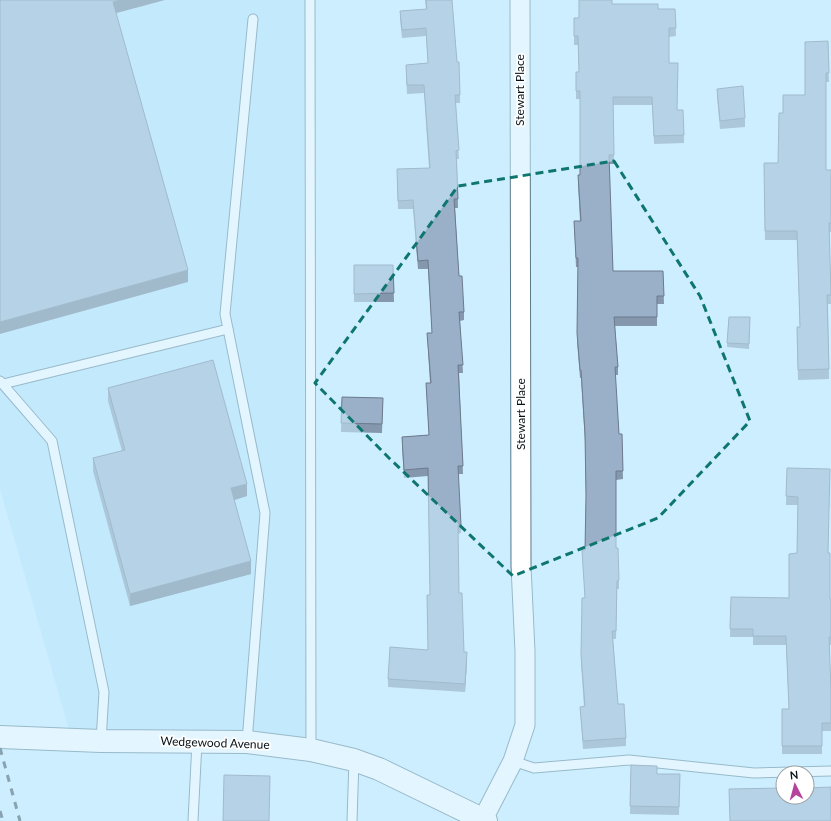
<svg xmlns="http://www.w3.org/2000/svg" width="831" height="821" font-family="Lato,sans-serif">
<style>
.built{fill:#b9e3f8}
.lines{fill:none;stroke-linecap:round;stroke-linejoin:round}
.service-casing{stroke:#5a7988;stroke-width:11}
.minor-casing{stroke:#5a7988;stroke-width:21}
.secondary-casing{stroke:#5a7988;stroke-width:24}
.service{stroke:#fff;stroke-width:9}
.minor{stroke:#fff;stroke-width:19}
.secondary{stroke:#fff;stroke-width:22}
.rail{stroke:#36474f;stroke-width:3;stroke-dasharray:7 7;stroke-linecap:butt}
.wall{fill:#8497ac}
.shaded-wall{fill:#6c7b8c}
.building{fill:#9ab0c8;stroke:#6c7b8c}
.marked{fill:none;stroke:#0f766e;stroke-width:3;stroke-dasharray:8 5;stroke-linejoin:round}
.labels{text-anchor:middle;stroke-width:3.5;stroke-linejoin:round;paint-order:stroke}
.street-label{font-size:12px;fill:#061117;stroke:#fff}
</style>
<rect width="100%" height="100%" fill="#cef"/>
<!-- built -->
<path class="built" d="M 0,0 L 310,0 L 311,750 L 72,740 L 0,489 Z"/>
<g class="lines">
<defs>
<g id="service">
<path d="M 310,0 L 311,750"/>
<path d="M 0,381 L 52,441 L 104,692 L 101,741"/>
<path d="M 3,384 L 228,329"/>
<path d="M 247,742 L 265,513 L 225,314 L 253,19"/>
<path d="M 513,761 L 534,768 L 629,760 L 754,773 L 831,771"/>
<path d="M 193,821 L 197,742"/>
<path d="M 352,821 L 354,760"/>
</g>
<path id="minor" d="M 483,819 L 513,761 L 525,725 L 525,651 L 521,566 L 520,0"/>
<path id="secondary" d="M 0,737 L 101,741 L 247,742 L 311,750 L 354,760 L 379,769 L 486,821"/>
</defs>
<!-- service casing -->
<use href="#service" class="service-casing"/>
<!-- minor casing -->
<use href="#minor" class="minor-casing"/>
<!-- secondary casing -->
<use href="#secondary" class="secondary-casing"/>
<!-- service -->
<use href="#service" class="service"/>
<!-- minor -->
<use href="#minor" class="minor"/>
<!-- secondary -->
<use href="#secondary" class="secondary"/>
<!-- rail -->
<g class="rail">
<path d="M 0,748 L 20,821"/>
<path d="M 0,811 L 3,821"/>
</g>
</g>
<!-- wall -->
<g class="wall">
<path d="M 425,0 L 452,0 L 457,62 L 460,95 L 460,103 L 455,103 L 459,159 L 457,159 L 458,208 L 455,208 L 459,276 L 464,312 L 464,320 L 460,321 L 463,373 L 459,373 L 463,474 L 458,474 L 461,533 L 458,534 L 459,593 L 464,652 L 467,661 L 465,692 L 388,687 L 388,679 L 428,650 L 430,595 L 428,476 L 404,478 L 402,446 L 402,437 L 429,435 L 426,383 L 430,383 L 427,333 L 432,333 L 428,269 L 418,269 L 413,209 L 398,209 L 397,177 L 429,168 L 424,93 L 407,94 L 406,73 L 406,65 L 428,63 L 426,36 L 402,38 L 400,19 L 400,11 L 426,9 Z"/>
<path d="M 612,4 L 658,9 L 675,9 L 676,36 L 669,37 L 669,63 L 677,110 L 684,135 L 684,143 L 654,144 L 652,105 L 613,105 L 614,164 L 609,164 L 613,271 L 663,271 L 664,304 L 657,304 L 657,326 L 615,326 L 618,367 L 618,375 L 615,375 L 619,434 L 622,434 L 623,479 L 616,480 L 616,548 L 619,580 L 619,589 L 617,589 L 616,639 L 613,639 L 618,704 L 626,738 L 626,746 L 583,749 L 580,707 L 584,707 L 581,663 L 581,655 L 585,598 L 582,550 L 585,550 L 586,499 L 585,442 L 581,378 L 580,378 L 577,341 L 578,267 L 576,267 L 574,221 L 580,221 L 578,183 L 578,175 L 580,175 L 580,99 L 576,99 L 576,72 L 579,72 L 578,45 L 574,45 L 574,18 L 579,18 Z"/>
<path d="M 828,41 L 829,82 L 826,82 L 826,170 L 831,186 L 831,232 L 829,232 L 831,304 L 828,304 L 829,379 L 798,380 L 797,327 L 800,327 L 797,240 L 765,240 L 764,163 L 778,163 L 805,95 Z"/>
<path d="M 717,89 L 745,118 L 745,127 L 720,129 L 717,97 Z"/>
<path d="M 354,265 L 393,265 L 394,302 L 354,302 Z"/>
<path d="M 729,317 L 750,317 L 749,349 L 727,347 Z"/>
<path d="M 108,388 L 247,496 L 234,500 L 251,574 L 130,606 L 93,471 L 93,458 L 122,451 L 108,401 Z"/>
<path d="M 342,397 L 383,398 L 382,433 L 341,432 Z"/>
<path d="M 787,468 L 828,553 L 830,599 L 831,599 L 831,645 L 829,645 L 831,690 L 831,731 L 822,731 L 822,754 L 782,754 L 782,709 L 789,709 L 786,645 L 753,645 L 753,637 L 730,637 L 731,597 L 789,598 L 797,553 L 798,505 L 786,505 Z"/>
<path d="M 631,765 L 657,774 L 680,774 L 679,815 L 630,814 Z"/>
</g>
<!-- shaded-wall -->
<g class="shaded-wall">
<path d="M 121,0 L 165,0 L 113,14 L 113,2 Z"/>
<path d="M 188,270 L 188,282 L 0,334 L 0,322 Z"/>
<path d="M 247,484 L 247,496 L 231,501 L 231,488 Z"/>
<path d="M 251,561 L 251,574 L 130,606 L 130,594 Z"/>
<path d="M 467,652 L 467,661 L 465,692 L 465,684 Z"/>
</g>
<!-- building -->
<g class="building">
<path d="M 0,0 L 121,0 L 113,2 L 188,270 L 0,322 Z"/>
<path d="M 426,0 L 452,0 L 457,62 L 459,62 L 460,95 L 455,95 L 459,150 L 456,151 L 458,199 L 454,199 L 459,276 L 462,276 L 464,312 L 459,312 L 463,365 L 458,365 L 463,466 L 458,466 L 461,525 L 458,525 L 459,593 L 462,593 L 464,652 L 467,652 L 465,684 L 388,679 L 390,647 L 428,650 L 427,595 L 430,595 L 428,468 L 404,470 L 402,437 L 429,435 L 426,383 L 431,383 L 427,333 L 432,333 L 428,260 L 418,261 L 413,200 L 398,201 L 397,169 L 430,168 L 424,85 L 407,85 L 406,65 L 428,63 L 426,28 L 402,30 L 400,11 L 427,9 Z"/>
<path d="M 579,0 L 612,0 L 612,4 L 658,4 L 658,9 L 675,9 L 676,28 L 669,28 L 669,63 L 678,63 L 677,110 L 683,110 L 684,135 L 654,136 L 652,97 L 613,97 L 614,155 L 609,155 L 613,271 L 663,271 L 664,296 L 657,296 L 657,317 L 614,317 L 618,367 L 615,367 L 619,434 L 622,434 L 623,471 L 616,471 L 616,548 L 618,548 L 619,580 L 617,581 L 616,631 L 612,631 L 618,704 L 624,704 L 626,738 L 583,741 L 580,707 L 585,706 L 581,655 L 582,598 L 585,598 L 582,550 L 585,550 L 586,495 L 585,434 L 581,370 L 580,370 L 577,333 L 578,258 L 576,258 L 574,221 L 581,221 L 578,175 L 580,175 L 580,91 L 576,91 L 576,72 L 579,72 L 578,36 L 574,36 L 574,18 L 579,18 Z"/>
<path d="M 828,41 L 829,73 L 826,73 L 826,170 L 831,170 L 831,223 L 829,223 L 831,295 L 827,295 L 829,369 L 798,370 L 797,327 L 800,327 L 797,231 L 765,231 L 764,163 L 778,163 L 779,113 L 783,113 L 783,95 L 805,95 L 805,42 Z"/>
<path d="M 743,86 L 745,118 L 720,121 L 717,89 Z"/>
<path d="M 354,265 L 393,265 L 394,293 L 354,294 Z"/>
<path d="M 729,317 L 750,317 L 749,344 L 727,343 Z"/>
<path d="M 213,360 L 247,484 L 231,488 L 251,561 L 130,594 L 93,458 L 125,450 L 108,388 Z"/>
<path d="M 342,397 L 383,398 L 382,424 L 341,423 Z"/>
<path d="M 787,468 L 830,469 L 828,553 L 830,553 L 830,599 L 831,599 L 831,637 L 829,637 L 831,690 L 831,723 L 822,723 L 822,746 L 782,746 L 782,709 L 789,709 L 786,636 L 753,636 L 753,629 L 730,629 L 731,597 L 789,598 L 789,554 L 797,553 L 798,497 L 786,496 Z"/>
<path d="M 631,765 L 657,766 L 657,774 L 680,774 L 679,807 L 630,806 Z"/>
<path d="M 224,775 L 270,776 L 269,821 L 223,821 Z"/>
<path d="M 831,787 L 831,821 L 730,821 L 729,789 L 783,788 L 783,797 L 807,797 L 807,788 Z"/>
</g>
<!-- marked area -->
<path d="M0 0H831V821H0ZM 614,161 L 700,296 L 750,421 L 658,518 L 513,576 L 389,458 L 315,383 L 458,186 Z" fill="#cef" fill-opacity=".55" fill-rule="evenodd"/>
<path class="marked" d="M 614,161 L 700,296 L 750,421 L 658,518 L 513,576 L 389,458 L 315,383 L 458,186 Z"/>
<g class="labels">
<!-- street labels -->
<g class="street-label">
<text transform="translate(520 90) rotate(-90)" y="4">Stewart Place</text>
<text transform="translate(521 414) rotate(-90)" y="4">Stewart Place</text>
<text transform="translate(215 743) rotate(2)" y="4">Wedgewood Avenue</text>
</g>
</g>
<!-- north arrow -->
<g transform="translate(795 785) rotate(354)"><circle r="19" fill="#ffffff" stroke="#9ba0a2"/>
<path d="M0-3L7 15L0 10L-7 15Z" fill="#b6429b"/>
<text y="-6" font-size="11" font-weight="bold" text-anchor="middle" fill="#061117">N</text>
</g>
</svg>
